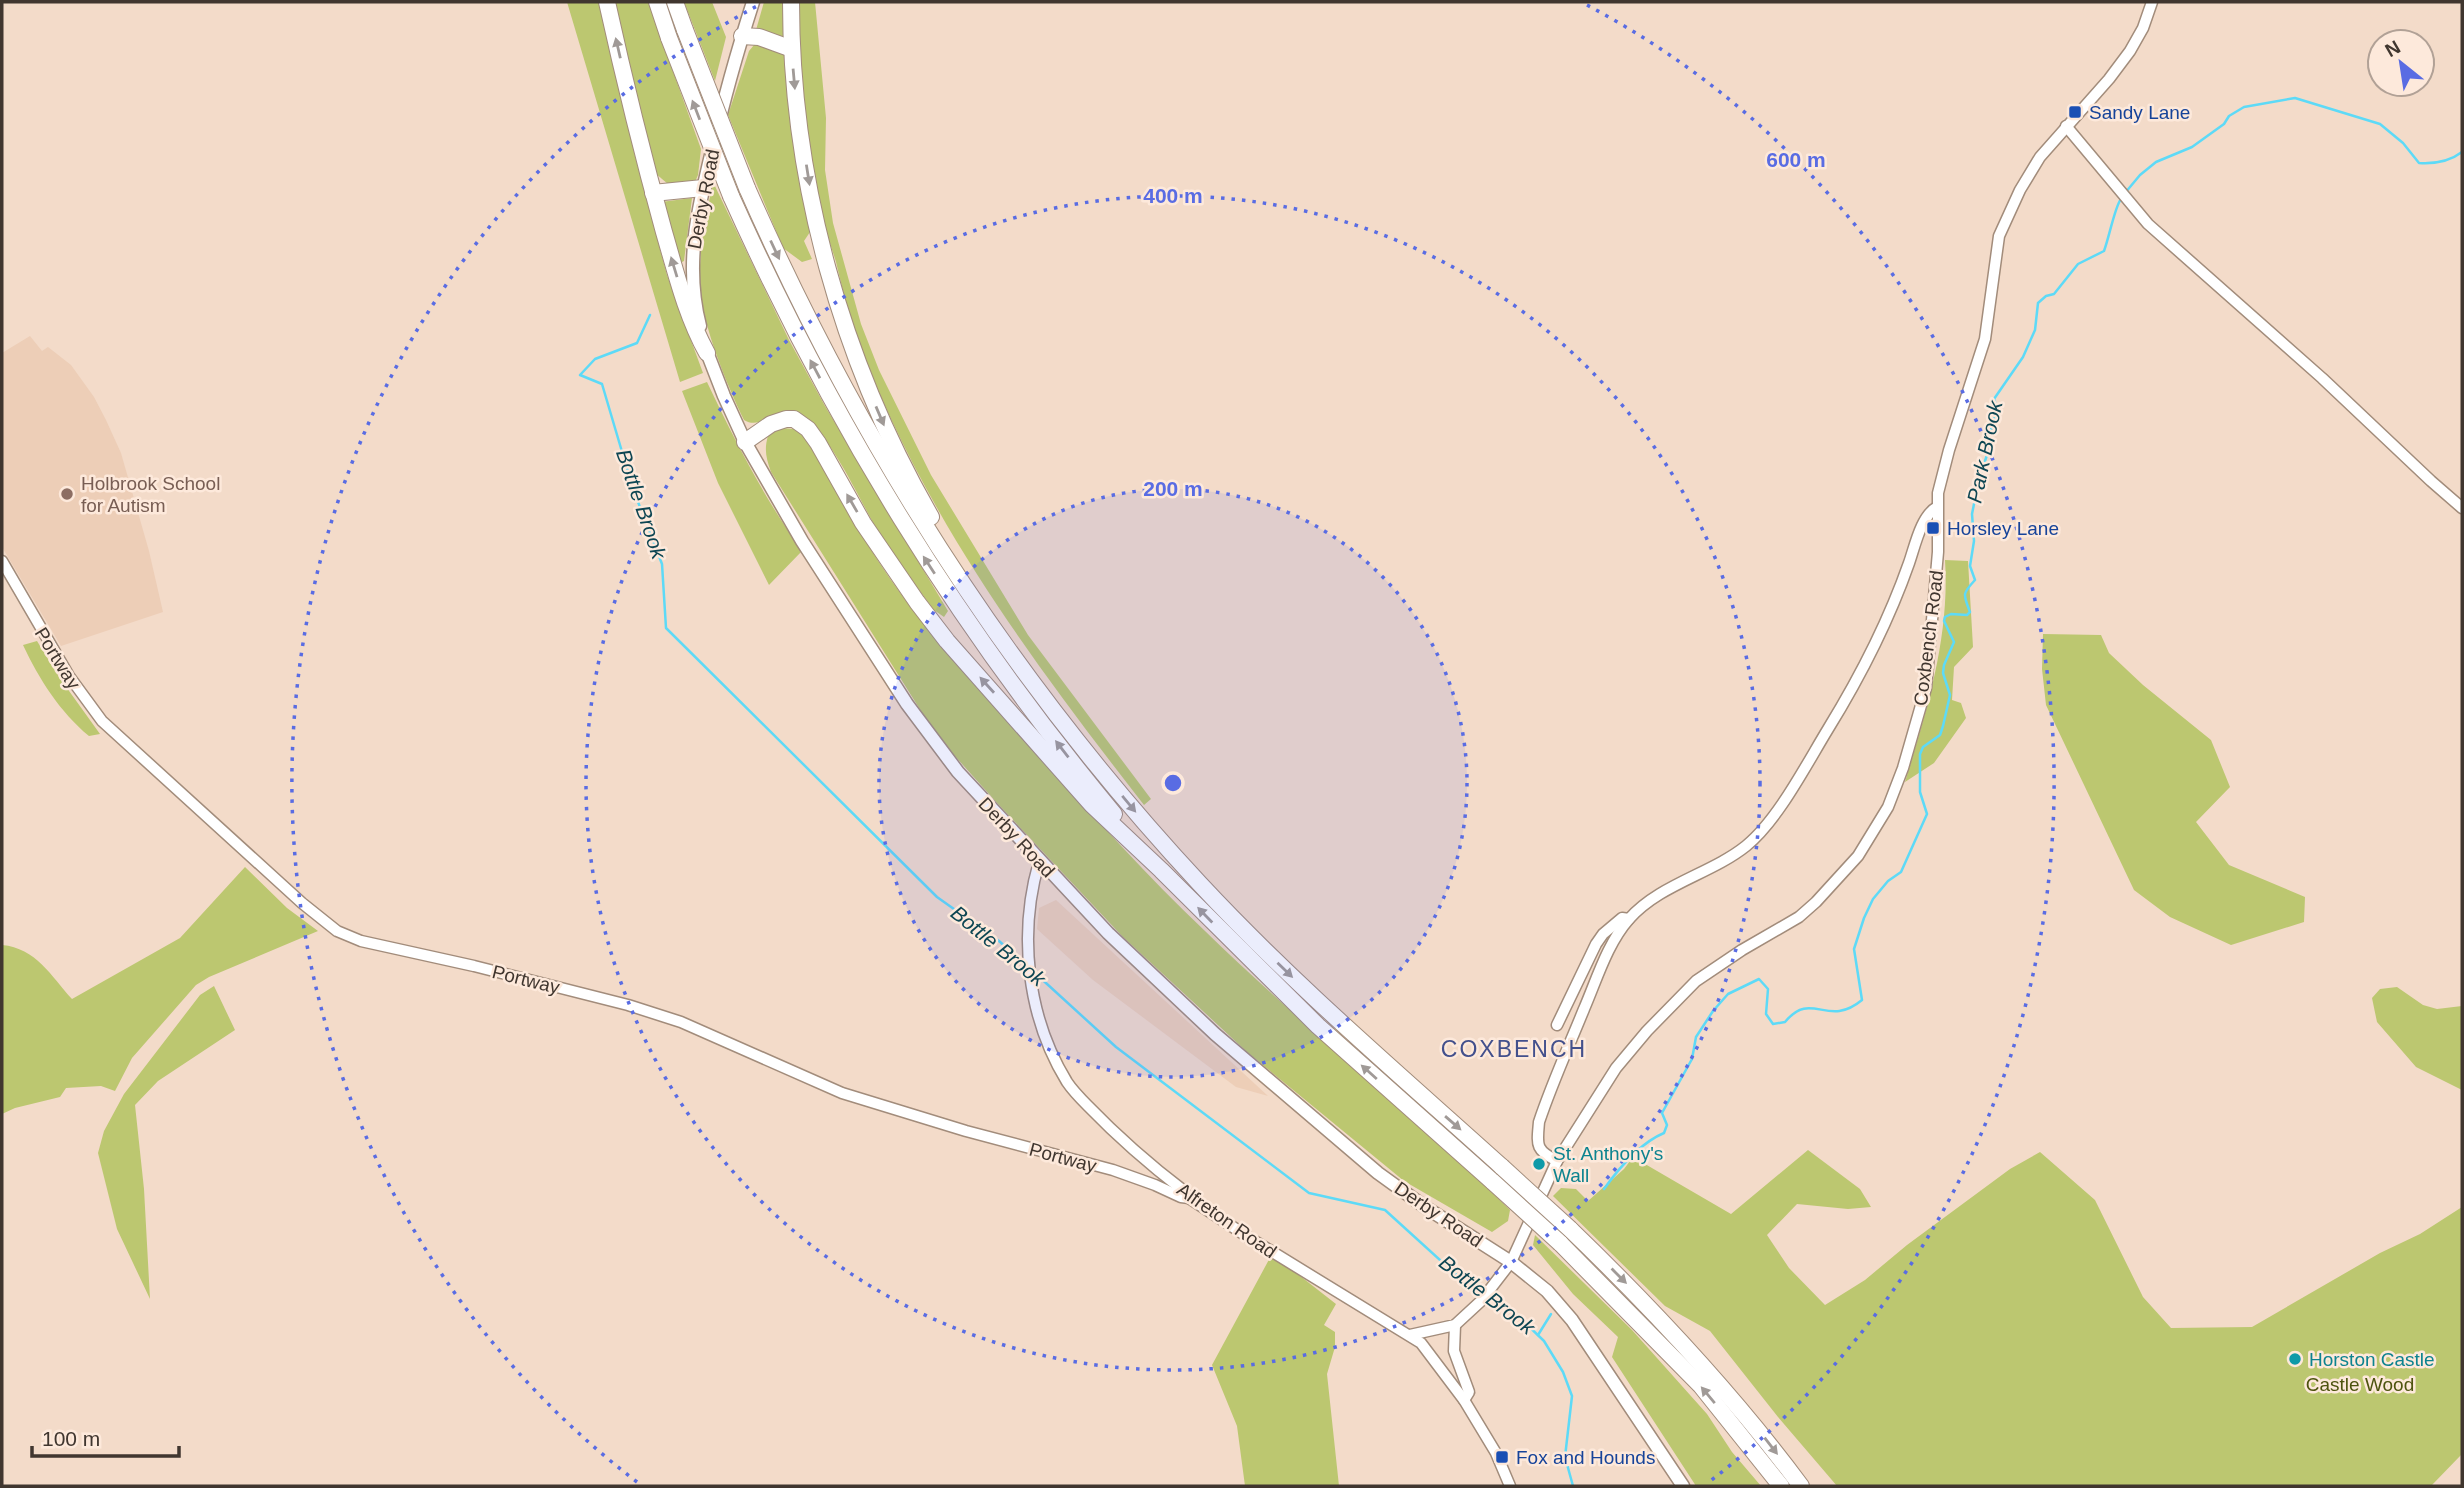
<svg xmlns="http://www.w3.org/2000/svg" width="2464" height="1488" font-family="Helvetica,sans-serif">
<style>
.built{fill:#edceb7}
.green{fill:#bcc770}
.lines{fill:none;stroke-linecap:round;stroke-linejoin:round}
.stream{stroke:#5ddaf7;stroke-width:2.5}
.minor-casing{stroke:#a28c7b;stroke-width:13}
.major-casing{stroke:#a28c7b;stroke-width:15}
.highway-casing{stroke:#a28c7b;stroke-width:18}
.minor{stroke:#fff;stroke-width:10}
.major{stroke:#fff;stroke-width:12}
.highway{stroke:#fff;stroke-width:16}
.highway-bridge-casing{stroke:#a28c7b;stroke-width:18;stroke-linecap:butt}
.highway-bridge{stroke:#fff;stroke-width:16}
.oneway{fill:#a09a97}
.ring{fill:none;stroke:#596ce3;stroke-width:3.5;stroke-dasharray:3.5 7}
.transit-dot{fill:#1a4fb4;stroke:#fde9db;stroke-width:2.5}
.education-dot{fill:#8d6e63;stroke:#fde9db;stroke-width:2.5}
.culture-dot{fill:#0f9aa8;stroke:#fde9db;stroke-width:2.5}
.labels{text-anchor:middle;stroke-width:5;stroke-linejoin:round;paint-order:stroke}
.transit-label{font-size:19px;fill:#164399;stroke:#fde9db;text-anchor:start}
.street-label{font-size:19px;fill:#40362f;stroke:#fde9db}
.education-label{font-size:19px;fill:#785e54;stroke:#fde9db;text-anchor:start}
.culture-label{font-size:19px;fill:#0d838f;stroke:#fde9db;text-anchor:start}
.park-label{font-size:19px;fill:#4e540f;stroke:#fde9db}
.water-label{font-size:21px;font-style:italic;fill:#0e4653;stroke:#fde9db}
.quarter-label{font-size:23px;letter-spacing:2px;fill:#43508c;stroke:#fde9db}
.centre{fill:#596ce3;stroke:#fde9db;stroke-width:3.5}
.ring-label{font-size:21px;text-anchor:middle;font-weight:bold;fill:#596ce3;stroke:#fde9db;stroke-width:5;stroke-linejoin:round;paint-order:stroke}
</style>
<rect width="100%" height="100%" fill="#f3dbc9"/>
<!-- built -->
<g class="built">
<path d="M 30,336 L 42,351 L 48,347 L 71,365 L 94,397 L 106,420 L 121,453 L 149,551 L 163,612 L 61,646 L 2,547 L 2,353 Z"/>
<path d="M 1056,900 L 1268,1096 L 1236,1087 L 1093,980 L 1037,929 L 1039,908 Z"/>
</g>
<!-- green -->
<g class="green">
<path d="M 567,2 L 600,2 L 635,156 L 667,275 L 703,373 L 680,382 Z"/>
<path d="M 612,2 L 648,2 L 701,149 L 698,175 L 695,182 L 668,184 L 655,173 Z"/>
<path d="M 684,2 L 712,2 L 726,37 L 715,81 Z"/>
<path d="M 764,2 L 787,2 L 787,40 L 756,30 Z"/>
<path d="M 796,2 L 815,2 L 826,118 L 825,170 L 833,223 L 861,324 L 879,370 L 931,475 L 1028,635 L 1151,799 L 1144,805 C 1028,656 915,504 852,323 C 846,304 841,283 836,262 C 830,242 822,222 818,201 C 806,135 800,69 796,2 Z"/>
<path d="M 761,43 L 779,48 L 788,58 L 812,229 L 804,241 L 812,259 L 802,262 L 783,248 L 728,115 L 749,51 L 754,45 Z"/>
<path d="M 713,182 L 789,340 L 825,406 L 948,611 L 944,617 L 934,610 C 917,587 899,564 883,540 C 863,508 833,437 804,418 C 778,401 763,432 744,420 C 727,385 703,327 700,288 C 698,253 706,216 713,182 Z"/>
<path d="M 692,198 L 684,261 L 678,264 L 661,202 Z"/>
<path d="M 707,382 C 736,443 763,496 802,551 L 769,585 L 718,483 L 682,391 Z"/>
<path d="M 781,428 L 795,429 L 805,434 C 833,482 858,533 891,580 C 930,636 977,687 1023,738 C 1082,804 1141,870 1205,931 C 1304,1027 1412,1114 1510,1210 L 1508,1221 L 1492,1232 L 1404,1181 L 1247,1052 L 1122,936 L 997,803 L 954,755 L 926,719 L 771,472 C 766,458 764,449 768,436 Z"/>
<path d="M 1945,560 L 1968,561 L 1973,647 L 1954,667 L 1952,700 L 1961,703 L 1966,718 L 1934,763 L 1905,782 C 1927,710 1950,636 1945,560 Z"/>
<path d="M 2043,634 L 2101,635 L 2109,653 L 2143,685 L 2211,740 L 2230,787 L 2196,822 L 2229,865 L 2305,897 L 2304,922 L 2231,945 L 2170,917 L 2134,890 L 2046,705 L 2042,669 Z"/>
<path d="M 37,641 L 59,677 L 100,734 L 89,736 C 60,712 39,679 23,645 Z"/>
<path d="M 245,867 L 287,908 L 318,931 L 209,977 L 196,985 L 132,1058 L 115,1091 L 101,1086 L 66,1088 L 60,1097 L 15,1108 L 2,1114 L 2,945 C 36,948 51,976 72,999 L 180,938 Z"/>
<path d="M 214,986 L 235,1030 L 158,1081 L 135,1105 L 144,1189 L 150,1299 L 117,1229 L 98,1153 L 104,1131 L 124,1094 L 200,995 Z"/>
<path d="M 2397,987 L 2423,1005 L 2437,1009 L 2462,1006 L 2462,1090 L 2416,1067 L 2377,1022 L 2372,998 L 2380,989 Z"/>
<path d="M 1808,1150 L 1860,1189 L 1871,1207 L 1848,1209 L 1797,1204 L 1767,1235 L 1789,1268 L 1825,1305 L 1865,1280 L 1907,1245 L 2010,1169 L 2040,1152 L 2095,1200 L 2143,1297 L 2171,1328 L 2252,1327 L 2380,1253 L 2420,1234 L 2462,1207 L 2462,1454 L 2431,1486 L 1837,1486 L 1778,1417 L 1710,1331 L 1665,1306 L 1553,1196 L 1561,1188 L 1576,1189 L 1588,1201 L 1624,1169 L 1633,1157 L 1731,1214 Z"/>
<path d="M 1535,1235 L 1632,1330 L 1707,1414 L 1732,1452 L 1761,1486 L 1696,1486 L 1612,1357 L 1618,1337 L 1573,1294 L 1533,1245 Z"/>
<path d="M 1272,1254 L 1336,1304 L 1324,1325 L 1335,1332 L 1335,1347 L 1327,1374 L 1339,1486 L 1245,1486 L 1237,1426 L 1212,1365 Z"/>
</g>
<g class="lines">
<!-- stream -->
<g class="stream">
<path d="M 2125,193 L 2140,175 L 2156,162 L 2192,147 L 2224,124 L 2229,116 L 2244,107 L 2295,98 L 2380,124 L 2403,143 L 2419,163 C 2435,164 2449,162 2462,152"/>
<path d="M 650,315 L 637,343 L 595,359 L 580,375 L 602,384 L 633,489 L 662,564 L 666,628 L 937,897 L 999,941 L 1025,964"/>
<path d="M 1035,973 L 1116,1047 L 1309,1193 L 1385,1210 L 1462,1280 L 1482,1292"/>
<path d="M 1604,1189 C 1619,1168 1640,1143 1664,1133 L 1667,1125 L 1662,1113 L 1692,1059 L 1696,1037 L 1713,1011 L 1728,994 L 1759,979 L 1768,989 L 1766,1014 L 1773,1024 L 1785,1022 C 1812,989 1827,1029 1862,1000 L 1854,949 L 1864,918 L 1873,899 L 1888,881 L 1901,872 L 1927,814 L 1920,792 L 1920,754 L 1923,747 L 1940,735 L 1943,726 L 1950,695 L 1943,673 L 1944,665 L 1954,642 L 1944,621 L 1945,617 L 1951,614 L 1967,615 L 1970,612 C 1963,594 1962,594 1975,580 L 1970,566 L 1974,541 L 1972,514 L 1979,479 L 1988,452 L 1992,423 L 1998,411 L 1994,399 L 2023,357 L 2035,330 L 2038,303 L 2046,296 L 2054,294 L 2078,264 L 2104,251 C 2109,238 2115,206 2121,199"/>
<path d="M 1487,1295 L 1514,1312 L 1544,1341 L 1563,1372 L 1572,1396 L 1565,1457 L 1573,1486"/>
<path d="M 1538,1335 L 1551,1314"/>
</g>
<defs>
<g id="minor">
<path d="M 2066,126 L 2148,224 L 2322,378 L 2431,481 L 2462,508"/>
<path d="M 2,561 L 69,676 L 102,721 L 302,903 L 337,931 L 361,941 L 474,966 L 628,1005 L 681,1022 L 842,1093 L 966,1131 L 1113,1170 L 1155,1185 L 1181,1197 L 1189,1198"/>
<path d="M 1039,862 C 1018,934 1027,1017 1067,1082 C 1073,1091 1081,1099 1088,1106 C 1118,1137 1150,1165 1184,1191 L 1189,1198 L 1248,1237 L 1421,1343 L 1464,1400 L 1496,1453 L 1510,1486"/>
<path d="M 1557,1025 L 1596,944 L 1603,934 L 1622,918 L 1629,919"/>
<path d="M 1557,1161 C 1535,1150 1537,1145 1539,1122 C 1552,1083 1569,1046 1584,1009 C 1597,979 1607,944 1629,919 C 1660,884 1711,874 1746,846 C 1778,820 1806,765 1828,729 C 1860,677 1889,620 1909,563 C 1915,546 1921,516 1937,507"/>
<path d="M 1455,1325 L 1454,1351 L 1469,1392 L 1464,1400"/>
<path d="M 1410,1335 L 1455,1325 L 1481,1301 L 1511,1262 L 1557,1161 L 1616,1068 L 1647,1031 L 1696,981 L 1742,950 L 1799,917 L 1816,902 L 1858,856 L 1888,807 L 1903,768 L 1926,688 L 1938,552 L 1938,493 L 1949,450 L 1985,339 L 1999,236 L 2020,190 L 2040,157 L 2109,79 L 2130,51 L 2143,28 L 2152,2"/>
</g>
<g id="major">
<path d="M 700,326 C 684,265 698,207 713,147 C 724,98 738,49 753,2"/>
<path d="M 705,347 L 724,396 L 745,442 L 802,541 L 907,704 L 958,772 L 1108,933 L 1215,1034 L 1378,1173 L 1425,1207 L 1511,1262 L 1547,1291 L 1572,1320 L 1683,1486"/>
</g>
<g id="highway">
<path d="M 607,2 C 624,79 643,156 664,232 C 676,273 686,315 707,353"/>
<path d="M 657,2 L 669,38"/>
<path d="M 675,2 L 685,30"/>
<path d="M 791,2 C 791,181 842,362 931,517"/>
<path d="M 742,36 L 759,37 L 792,49"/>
<path d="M 747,188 C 859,443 1010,680 1200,884 C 1294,985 1399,1074 1502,1167"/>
<path d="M 653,193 L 703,188"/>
<path d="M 731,196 C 832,422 956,624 1114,814"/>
<path d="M 745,442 L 771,424 L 786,419 L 794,419 L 808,429 L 818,443 L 863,523 L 917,602 L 947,641 L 1092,805 L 1161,870 L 1318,1026 L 1493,1182"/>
<path d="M 1570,1229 C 1653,1309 1732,1393 1801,1486"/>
<path d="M 1560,1243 L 1701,1386 L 1781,1486"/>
</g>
</defs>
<!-- minor casing -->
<use href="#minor" class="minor-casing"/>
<!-- major casing -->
<use href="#major" class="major-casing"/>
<!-- highway casing -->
<use href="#highway" class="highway-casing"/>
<!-- minor -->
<use href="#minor" class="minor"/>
<!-- major -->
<use href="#major" class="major"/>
<!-- highway -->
<use href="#highway" class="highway"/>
<defs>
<g id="highway-bridge">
<path d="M 685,30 L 747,188"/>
<path d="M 669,38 L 731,196"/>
<path d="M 1502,1167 L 1570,1229"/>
<path d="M 1493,1182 L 1560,1243"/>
</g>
</defs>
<!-- highway-bridge casing -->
<use href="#highway-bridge" class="highway-bridge-casing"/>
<!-- highway-bridge -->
<use href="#highway-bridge" class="highway-bridge"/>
</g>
<!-- one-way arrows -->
<defs><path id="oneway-solid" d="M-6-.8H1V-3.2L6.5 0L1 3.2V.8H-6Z" transform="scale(1.75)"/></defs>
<g class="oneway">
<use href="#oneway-solid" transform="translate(618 48) rotate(-103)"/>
<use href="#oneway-solid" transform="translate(794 79) rotate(85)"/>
<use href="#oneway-solid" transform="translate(696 110) rotate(-111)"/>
<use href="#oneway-solid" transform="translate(808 175) rotate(81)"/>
<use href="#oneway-solid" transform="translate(775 250) rotate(65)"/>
<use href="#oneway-solid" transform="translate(674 267) rotate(-107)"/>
<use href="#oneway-solid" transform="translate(815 369) rotate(-118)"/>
<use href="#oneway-solid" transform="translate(880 416) rotate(67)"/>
<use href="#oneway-solid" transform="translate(852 503) rotate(-120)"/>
<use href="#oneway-solid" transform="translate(929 565) rotate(-123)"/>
<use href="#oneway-solid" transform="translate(987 685) rotate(-132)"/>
<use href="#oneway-solid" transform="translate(1062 749) rotate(-128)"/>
<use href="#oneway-solid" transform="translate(1129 804) rotate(50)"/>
<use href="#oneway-solid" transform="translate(1205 915) rotate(-134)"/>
<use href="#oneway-solid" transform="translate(1285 970) rotate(44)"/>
<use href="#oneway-solid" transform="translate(1369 1072) rotate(-138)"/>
<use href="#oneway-solid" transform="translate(1453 1123) rotate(41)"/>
<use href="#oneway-solid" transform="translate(1619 1276) rotate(45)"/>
<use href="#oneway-solid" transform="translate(1708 1395) rotate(-130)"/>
<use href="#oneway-solid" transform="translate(1771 1446) rotate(52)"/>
</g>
<!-- distance rings -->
<circle cx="1173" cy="783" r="294" fill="#596ce3" fill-opacity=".12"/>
<g class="ring">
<circle cx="1173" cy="783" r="294"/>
<circle cx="1173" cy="783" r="587"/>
<path d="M637 1482A881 881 0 0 1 759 5M1587 5A881 881 0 0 1 1709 1482"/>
</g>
<!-- markers -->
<g class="transit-dot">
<rect x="2068" y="105" width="14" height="14" rx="3.5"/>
<rect x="1926" y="521" width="14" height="14" rx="3.5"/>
<rect x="1495" y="1450" width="14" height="14" rx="3.5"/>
</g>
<circle class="education-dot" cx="67" cy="494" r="7"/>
<g class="culture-dot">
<circle cx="1539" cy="1164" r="7"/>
<circle cx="2295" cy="1359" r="7"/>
</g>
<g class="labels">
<!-- transit labels -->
<g class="transit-label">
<text x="2089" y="119">Sandy Lane</text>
<text x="1947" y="535">Horsley Lane</text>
<text x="1516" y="1464">Fox and Hounds</text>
</g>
<!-- street labels -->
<g class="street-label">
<text transform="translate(703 199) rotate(-79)" y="7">Derby Road</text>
<text transform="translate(1928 638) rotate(-83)" y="7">Coxbench Road</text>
<text transform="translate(58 658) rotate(58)" y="7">Portway</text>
<text transform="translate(1017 837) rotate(47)" y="7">Derby Road</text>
<text transform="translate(526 979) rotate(14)" y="7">Portway</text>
<text transform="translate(1063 1157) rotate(15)" y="7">Portway</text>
<text transform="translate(1439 1214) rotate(34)" y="7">Derby Road</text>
<text transform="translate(1227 1220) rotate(35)" y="7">Alfreton Road</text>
</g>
<!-- education labels -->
<g class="education-label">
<text x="81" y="490">Holbrook School<tspan x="81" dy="22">for Autism</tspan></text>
</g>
<!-- culture labels -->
<g class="culture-label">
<text x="1553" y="1160">St. Anthony's<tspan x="1553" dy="22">Wall</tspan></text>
<text x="2309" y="1366">Horston Castle</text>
</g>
<!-- park labels -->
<g class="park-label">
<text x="2360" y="1391">Castle Wood</text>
</g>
<!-- water labels -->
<g class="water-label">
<text transform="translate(1985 452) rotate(-78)" y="7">Park Brook</text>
<text transform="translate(641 504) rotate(71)" y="7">Bottle Brook</text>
<text transform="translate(998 946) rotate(39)" y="7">Bottle Brook</text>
<text transform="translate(1487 1295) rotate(38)" y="7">Bottle Brook</text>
</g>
<!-- quarter labels -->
<g class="quarter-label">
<text x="1514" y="1057">COXBENCH</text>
</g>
</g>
<circle cx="1173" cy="783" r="10" class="centre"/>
<g class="ring-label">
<text x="1796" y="167">600 m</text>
<text x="1173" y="203">400 m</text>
<text x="1173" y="496">200 m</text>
</g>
<!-- border -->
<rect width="2464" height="1488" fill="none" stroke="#40362f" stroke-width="7"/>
<!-- north arrow -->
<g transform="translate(2401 63) rotate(330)"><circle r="33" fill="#fde9db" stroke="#b1a196" stroke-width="2"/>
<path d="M0-5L12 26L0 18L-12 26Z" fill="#596ce3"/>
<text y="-10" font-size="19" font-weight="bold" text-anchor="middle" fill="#40362f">N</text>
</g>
<!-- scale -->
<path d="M32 1446v10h147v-10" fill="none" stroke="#40362f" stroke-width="3.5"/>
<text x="42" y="1446" font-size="21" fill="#40362f" stroke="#fde9db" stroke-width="5" paint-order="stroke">100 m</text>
</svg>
